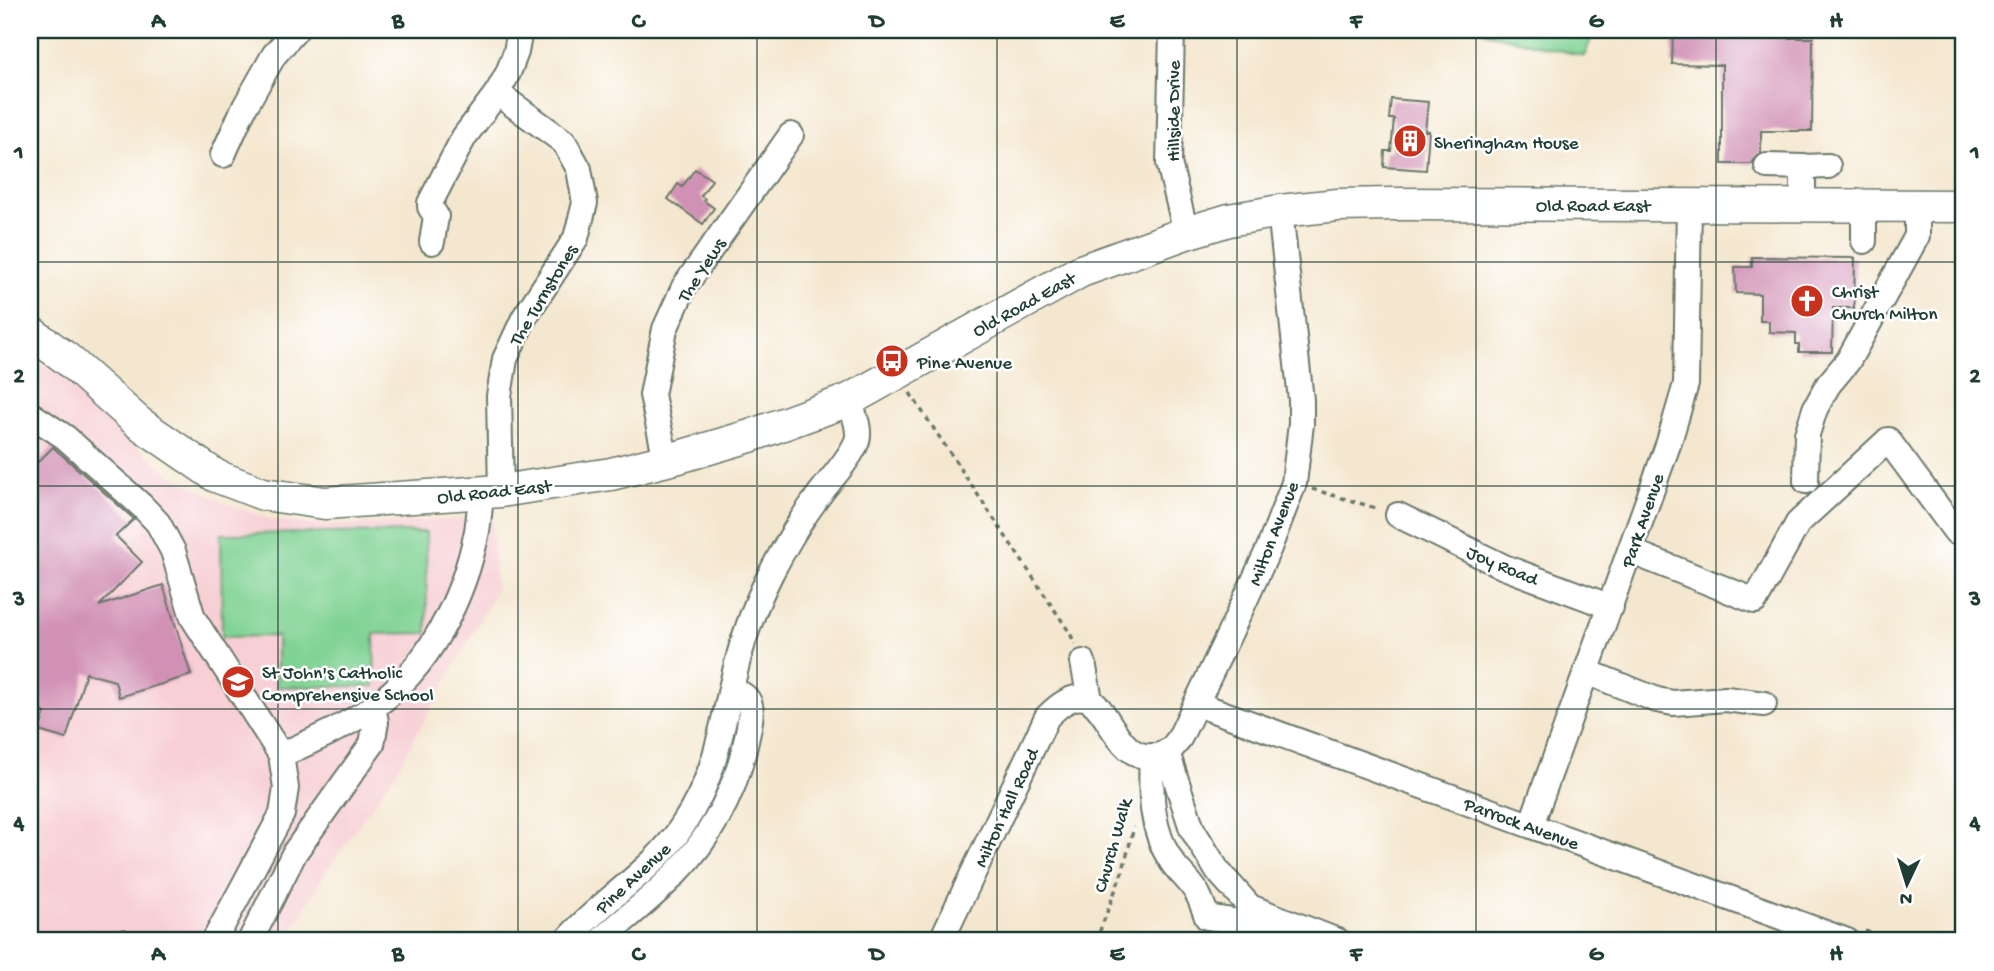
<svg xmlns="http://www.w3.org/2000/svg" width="1994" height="971" font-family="'Gochi Hand',sans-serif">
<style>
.built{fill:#f7cfd4}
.green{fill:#81d394;stroke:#508864;stroke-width:2}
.building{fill:#d191b5}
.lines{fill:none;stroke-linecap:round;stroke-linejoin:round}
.minor-casing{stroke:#6a786a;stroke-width:28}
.major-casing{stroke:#6a786a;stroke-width:35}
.path{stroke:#6a786a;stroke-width:3.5;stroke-dasharray:5 5;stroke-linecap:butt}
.minor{stroke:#fff;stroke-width:24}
.major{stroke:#fff;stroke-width:32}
.grid{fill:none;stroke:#1f3d34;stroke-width:2;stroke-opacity:0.55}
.labels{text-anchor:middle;stroke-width:5;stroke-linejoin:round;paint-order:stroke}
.street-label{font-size:19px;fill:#1f3d34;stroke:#fff}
.poi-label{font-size:19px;fill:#1f3d34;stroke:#fff;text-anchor:start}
.neatline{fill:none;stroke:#1f3d34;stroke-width:2.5}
.grid-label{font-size:23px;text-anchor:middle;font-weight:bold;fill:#1f3d34}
</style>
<rect width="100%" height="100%" fill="#fff"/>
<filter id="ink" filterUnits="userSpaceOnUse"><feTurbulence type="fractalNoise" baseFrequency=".0143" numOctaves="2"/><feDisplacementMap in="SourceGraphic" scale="14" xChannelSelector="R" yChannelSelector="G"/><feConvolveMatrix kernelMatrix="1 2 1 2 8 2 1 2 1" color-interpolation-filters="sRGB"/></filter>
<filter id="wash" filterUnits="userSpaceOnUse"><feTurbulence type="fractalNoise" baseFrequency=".00686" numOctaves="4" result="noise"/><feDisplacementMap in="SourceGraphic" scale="28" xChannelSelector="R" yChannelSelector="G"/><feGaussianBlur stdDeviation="1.57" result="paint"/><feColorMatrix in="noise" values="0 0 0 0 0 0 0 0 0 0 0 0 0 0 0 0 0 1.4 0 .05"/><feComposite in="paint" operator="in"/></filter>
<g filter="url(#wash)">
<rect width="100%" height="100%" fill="#f4e7cf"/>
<!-- built -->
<path class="built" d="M 30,359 L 61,374 L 128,439 L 172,475 L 221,501 L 272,520 L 312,525 L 398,523 L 492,516 L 496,591 L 396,772 L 325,873 L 287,941 L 30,941 Z"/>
<!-- green -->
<g class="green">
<path d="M 1482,30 L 1595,30 L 1584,56 L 1495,35 Z"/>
<path d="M 426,532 L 427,633 L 374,634 L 375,686 L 277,687 L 277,636 L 222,637 L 221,534 Z"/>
</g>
<g id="blocks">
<!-- building -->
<g class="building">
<path d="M 1673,30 L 1789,30 L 1789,38 L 1813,38 L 1812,131 L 1761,131 L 1761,153 L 1755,158 L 1752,164 L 1722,164 L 1722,65 L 1672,64 Z"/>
<path d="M 1391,99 L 1428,102 L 1425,131 L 1429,131 L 1426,170 L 1384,167 L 1385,151 L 1391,151 L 1394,119 L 1389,119 Z"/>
<path d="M 695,169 L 712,180 L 701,196 L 705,199 L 704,201 L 714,208 L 703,224 L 668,199 L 678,184 L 682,187 Z"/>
<path d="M 1752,257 L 1855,258 L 1854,308 L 1833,308 L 1832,352 L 1799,352 L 1799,344 L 1796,344 L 1796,333 L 1769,332 L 1769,321 L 1760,321 L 1760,294 L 1736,293 L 1735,267 L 1752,267 Z"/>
<path d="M 53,447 L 134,519 L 116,536 L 142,562 L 99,606 L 163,585 L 191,675 L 119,697 L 115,681 L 86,673 L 66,739 L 39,731 L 45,713 L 30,703 L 30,459 L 37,463 Z"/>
</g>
</g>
</g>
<g filter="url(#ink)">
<use href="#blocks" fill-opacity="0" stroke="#6a786a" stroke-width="2"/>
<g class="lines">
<defs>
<g id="minor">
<path d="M 1172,30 L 1169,163 L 1186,233"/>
<path d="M 497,93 L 564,142 L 579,169 L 585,203 L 576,238 L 524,318 L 505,359 L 499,396 L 501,491"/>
<path d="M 223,155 L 243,110 L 274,55 L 296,30"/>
<path d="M 1767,166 L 1803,167"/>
<path d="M 1803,205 L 1803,167 L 1828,166"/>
<path d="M 1864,241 L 1864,205"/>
<path d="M 432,242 L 436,216 L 430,207 L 430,203 L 464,137 L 497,93 L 508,73 L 516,52 L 520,30"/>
<path d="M 30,414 L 65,437 L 143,507 L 158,523 L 173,551 L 193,618 L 281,755 L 286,788 L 282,814 L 214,941"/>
<path d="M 666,460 L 652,395 L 665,329 L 684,287 L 791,135"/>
<path d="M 1806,481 L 1807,434 L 1815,409 L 1828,385 L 1848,361 L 1917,236 L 1917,206"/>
<path d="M 1398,515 L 1504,567 L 1611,607"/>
<path d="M 1630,551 L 1755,601 L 1798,523 L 1888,440 L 1956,532"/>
<path d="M 1083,662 L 1090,700"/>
<path d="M 1587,672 L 1657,700 L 1673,703 L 1726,699 L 1764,704"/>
<path d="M 1197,704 L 1847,941"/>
<path d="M 1167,752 L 1192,829 L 1217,870 L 1250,907 L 1338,941"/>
<path d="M 281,755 C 312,741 344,727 372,708 C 429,669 464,597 477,531 C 479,518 480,506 481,493"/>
<path d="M 1152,756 C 1150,793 1151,831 1172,862 C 1178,871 1187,878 1193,887 C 1200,895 1203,907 1207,917 L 1259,925"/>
<path d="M 1531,825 L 1669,442 L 1686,384 L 1689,204"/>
<path d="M 250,941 L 295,852 L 372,744 L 376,722 L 373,707"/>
<path d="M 566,941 C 602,899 653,872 683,825 C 715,777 720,735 733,680 C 741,644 753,609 770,575 C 783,550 797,525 814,502 C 825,485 850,460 857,441 C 861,428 853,412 849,400"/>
<path d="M 600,941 C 625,918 653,898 676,873 C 714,834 738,785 748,732 C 752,711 755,696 731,690"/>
<path d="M 941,941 L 1047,717 C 1109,654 1102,764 1155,756 C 1168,754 1174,747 1180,737 L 1235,622 L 1269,548 L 1294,483 L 1301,424 L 1301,400 L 1280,211"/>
</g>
<path id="major" d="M 30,332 L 67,359 L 139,423 L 216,476 L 263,494 L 325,503 L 501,491 L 611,474 L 679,457 L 750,436 L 849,400 L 1081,271 L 1186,233 L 1229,220 L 1280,211 L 1338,205 L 1393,204 L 1964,206"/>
</defs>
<!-- minor casing -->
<use href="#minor" class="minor-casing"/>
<!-- major casing -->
<use href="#major" class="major-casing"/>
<!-- path -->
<g class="path">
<path d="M 910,393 L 1070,633 L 1075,644"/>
<path d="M 1312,489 L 1379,509"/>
<path d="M 1865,931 L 1894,941"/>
<path d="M 89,941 L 90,934 L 93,931 L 130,930"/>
<path d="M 100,941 L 100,931"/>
<path d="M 1096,941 L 1123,870 L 1134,827"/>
</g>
<!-- minor -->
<use href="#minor" class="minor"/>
<!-- major -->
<use href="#major" class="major"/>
</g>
</g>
<!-- grid -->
<path class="grid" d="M 278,30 L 278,941M 518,30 L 518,941M 757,30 L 757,941M 997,30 L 997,941M 1237,30 L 1237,941M 1476,30 L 1476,941M 1716,30 L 1716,941M 30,262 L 1964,262M 30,486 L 1964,486M 30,709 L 1964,709"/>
<!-- icons -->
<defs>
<symbol id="building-disc" viewBox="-11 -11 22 22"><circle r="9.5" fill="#c8321e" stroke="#fff"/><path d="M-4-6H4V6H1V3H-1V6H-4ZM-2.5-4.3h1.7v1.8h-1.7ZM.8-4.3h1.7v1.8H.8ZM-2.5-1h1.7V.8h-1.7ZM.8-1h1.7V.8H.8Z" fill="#fff"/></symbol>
<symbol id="church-disc" viewBox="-11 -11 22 22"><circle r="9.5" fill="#c8321e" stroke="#fff"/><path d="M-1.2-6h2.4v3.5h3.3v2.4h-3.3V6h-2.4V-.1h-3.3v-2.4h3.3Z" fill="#fff"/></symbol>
<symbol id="bus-disc" viewBox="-11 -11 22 22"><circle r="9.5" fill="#c8321e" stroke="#fff"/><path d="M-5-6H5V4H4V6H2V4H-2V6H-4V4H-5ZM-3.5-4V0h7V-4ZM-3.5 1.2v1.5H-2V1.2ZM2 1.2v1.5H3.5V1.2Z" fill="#fff"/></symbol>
<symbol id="school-disc" viewBox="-11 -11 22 22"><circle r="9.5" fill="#c8321e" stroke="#fff"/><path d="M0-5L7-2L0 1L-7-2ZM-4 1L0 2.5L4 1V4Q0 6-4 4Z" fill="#fff"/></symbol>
</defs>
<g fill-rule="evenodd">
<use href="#building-disc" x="1391" y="122" width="38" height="38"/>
<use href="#church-disc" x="1788" y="282" width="38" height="38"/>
<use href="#bus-disc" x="873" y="342" width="38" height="38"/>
<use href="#school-disc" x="219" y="663" width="38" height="38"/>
</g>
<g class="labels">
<!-- street labels -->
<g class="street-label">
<text transform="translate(1172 111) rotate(-90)" y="7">Hillside Drive</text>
<text x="1593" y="211">Old Road East</text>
<text transform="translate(700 269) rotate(-57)" y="7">The Yews</text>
<text transform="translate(542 294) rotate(-59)" y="7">The Turnstones</text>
<text transform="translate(1023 303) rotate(-29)" y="7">Old Road East</text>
<text transform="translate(494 490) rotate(-6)" y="7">Old Road East</text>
<text transform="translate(1641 520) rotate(-71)" y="7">Park Avenue</text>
<text transform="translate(1272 533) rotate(-69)" y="7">Milton Avenue</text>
<text transform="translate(1503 564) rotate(23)" y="7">Joy Road</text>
<text transform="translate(1005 807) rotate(-65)" y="7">Milton Hall Road</text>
<text transform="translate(1522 822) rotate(20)" y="7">Parrock Avenue</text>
<text transform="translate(1111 845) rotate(-74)" y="7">Church Walk</text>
<text transform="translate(632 877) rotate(-43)" y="7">Pine Avenue</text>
</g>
<!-- poi labels -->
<g class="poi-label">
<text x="1434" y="148">Sheringham House</text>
<text x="1832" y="297">Christ<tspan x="1832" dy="22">Church Milton</tspan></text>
<text x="917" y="368">Pine Avenue</text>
<text x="262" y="678">St John's Catholic<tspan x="262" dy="22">Comprehensive School</tspan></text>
</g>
</g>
<!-- margin -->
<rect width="1994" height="971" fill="none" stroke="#fff" stroke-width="77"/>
<!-- north arrow -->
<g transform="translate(1907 884) rotate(184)" stroke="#ffffff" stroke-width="5" paint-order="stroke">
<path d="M0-5L12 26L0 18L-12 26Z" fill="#1f3d34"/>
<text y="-10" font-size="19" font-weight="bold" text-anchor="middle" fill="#1f3d34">N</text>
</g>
<rect x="38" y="38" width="1917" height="894" class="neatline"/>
<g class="grid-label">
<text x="158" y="27">A</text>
<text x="398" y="27">B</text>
<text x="638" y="27">C</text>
<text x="877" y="27">D</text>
<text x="1117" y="27">E</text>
<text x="1356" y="27">F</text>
<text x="1596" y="27">G</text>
<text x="1836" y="27">H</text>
<text x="19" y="158">1</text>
<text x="1975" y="158">1</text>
<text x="19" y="382">2</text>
<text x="1975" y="382">2</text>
<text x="19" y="605">3</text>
<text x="1975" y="605">3</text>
<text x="19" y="829">4</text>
<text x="1975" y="829">4</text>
<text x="158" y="960">A</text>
<text x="398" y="960">B</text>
<text x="638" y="960">C</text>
<text x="877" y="960">D</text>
<text x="1117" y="960">E</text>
<text x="1356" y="960">F</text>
<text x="1596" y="960">G</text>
<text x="1836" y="960">H</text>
</g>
</svg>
